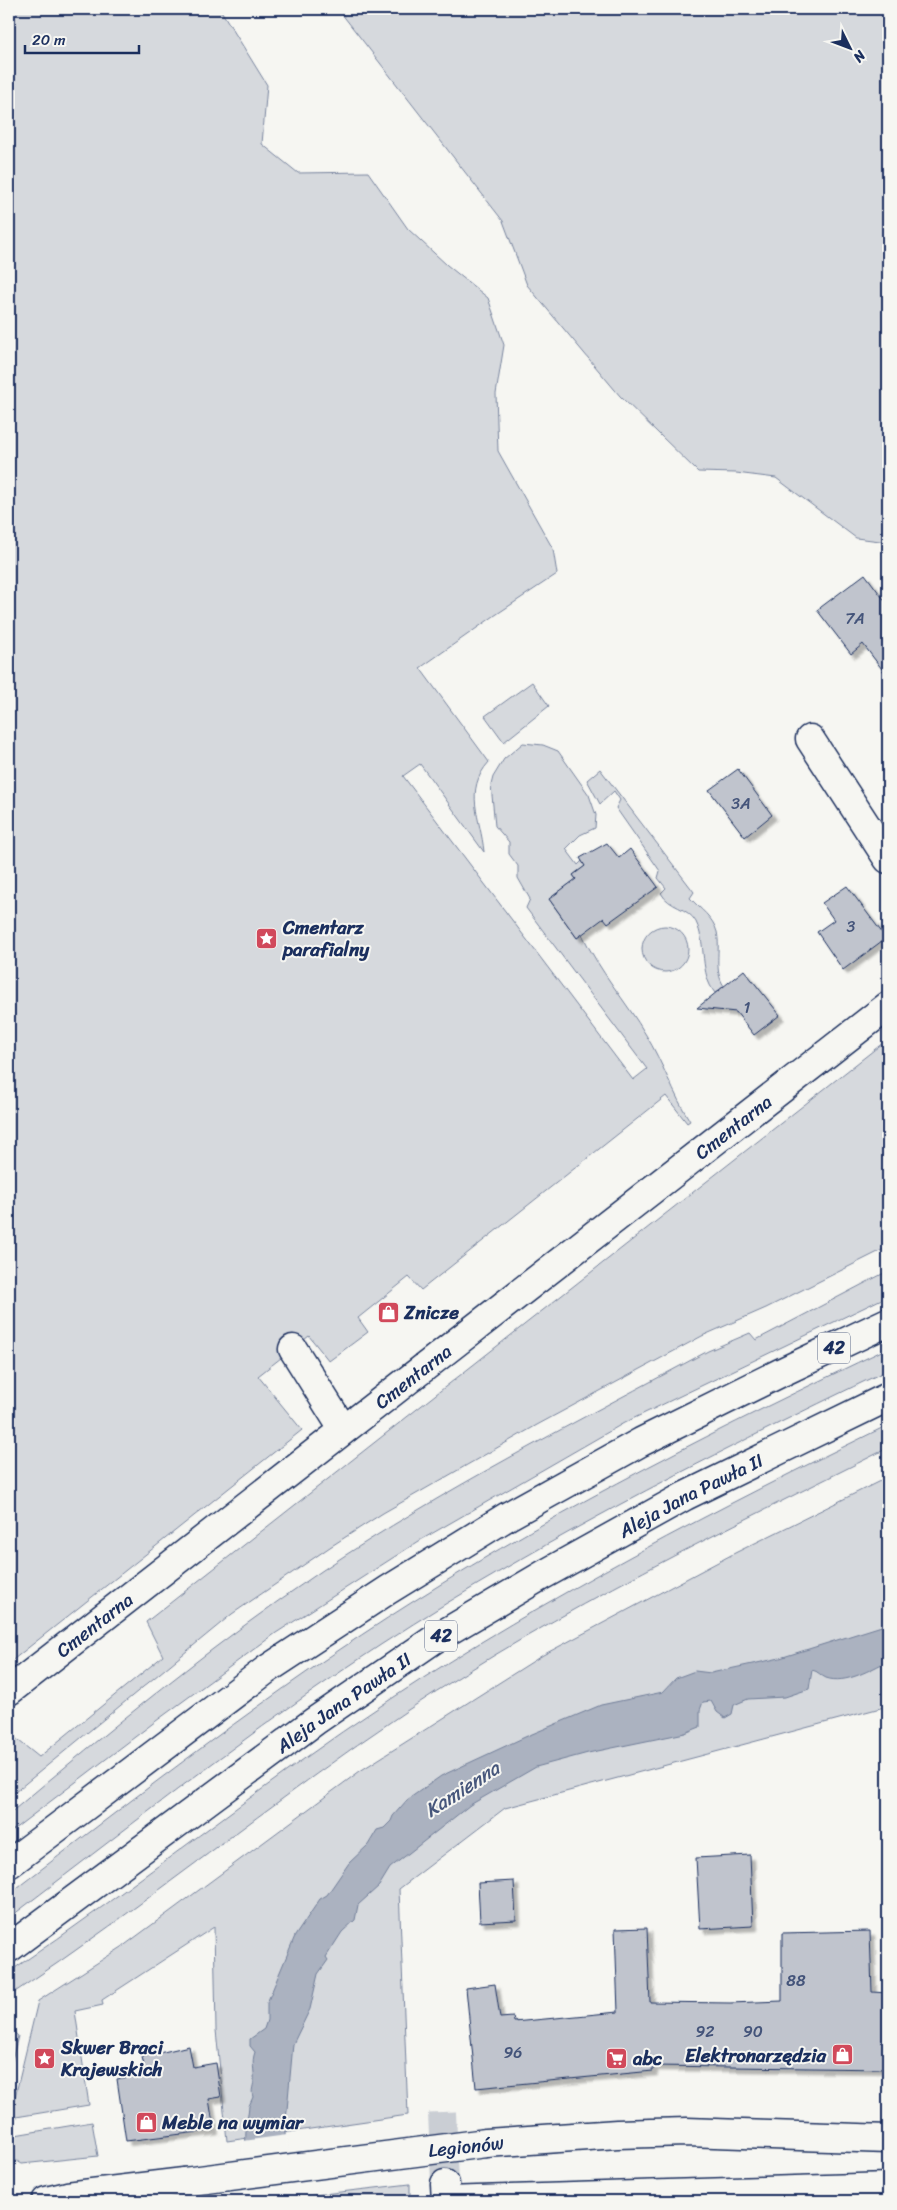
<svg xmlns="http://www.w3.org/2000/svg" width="897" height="2210" font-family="Sriracha,sans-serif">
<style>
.green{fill:#d6d9dd;stroke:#78849e}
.water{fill:#abb2c0;stroke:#717e99}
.pier{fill:#f6f6f2}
.building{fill:#c0c4cd;stroke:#1b2f5e;filter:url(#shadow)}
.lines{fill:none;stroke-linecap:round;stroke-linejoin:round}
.minor-tunnel{stroke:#caced4;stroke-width:28;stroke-dasharray:28 14;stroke-linecap:butt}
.minor-casing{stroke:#1b2f5e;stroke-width:31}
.major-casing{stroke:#1b2f5e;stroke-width:31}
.minor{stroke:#f6f6f2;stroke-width:28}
.major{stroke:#f6f6f2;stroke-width:28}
.minor-bridge-casing{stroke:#1b2f5e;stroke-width:31;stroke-linecap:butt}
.minor-bridge{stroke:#f6f6f2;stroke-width:28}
.labels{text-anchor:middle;stroke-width:4;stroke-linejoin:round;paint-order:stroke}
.number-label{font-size:16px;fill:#44547a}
.shield{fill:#f6f6f2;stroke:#5d6b8a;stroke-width:1}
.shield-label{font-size:18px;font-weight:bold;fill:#1b2f5e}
.poi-label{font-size:19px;font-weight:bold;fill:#1b2f5e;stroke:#f6f6f2;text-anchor:start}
.street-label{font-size:19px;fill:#1b2f5e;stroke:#f6f6f2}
.water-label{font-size:20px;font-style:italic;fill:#46567b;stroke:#f6f6f2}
</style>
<defs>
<filter id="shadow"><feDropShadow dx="4.5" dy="4.5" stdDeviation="1" flood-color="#0004"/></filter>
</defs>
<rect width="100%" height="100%" fill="#f6f6f2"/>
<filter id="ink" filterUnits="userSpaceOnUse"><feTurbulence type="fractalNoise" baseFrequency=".02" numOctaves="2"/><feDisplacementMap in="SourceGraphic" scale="10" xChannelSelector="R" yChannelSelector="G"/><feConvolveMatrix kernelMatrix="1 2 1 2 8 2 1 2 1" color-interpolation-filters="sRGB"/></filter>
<g filter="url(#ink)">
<!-- green -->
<g class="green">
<path d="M 9,9 L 220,9 L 267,85 L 262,144 L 298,173 L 368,172 L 408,229 L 447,265 L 488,298 L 504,345 L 496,394 L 498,451 L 553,549 L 557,574 L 494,616 L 420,668 L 489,762 C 463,791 481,818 484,852 L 420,764 L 403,776 L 633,1080 L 647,1069 L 526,908 L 530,899 L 518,878 L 518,866 L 509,854 L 509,842 L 495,826 L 491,785 L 493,777 L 504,759 L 523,743 L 543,745 L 558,751 L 589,795 L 596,815 L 595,828 L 580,835 L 566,849 L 578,865 L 582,861 L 585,866 L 573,875 L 576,879 L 549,899 L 577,938 L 582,934 C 599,971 626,1001 646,1035 C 663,1063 673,1094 690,1121 L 687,1123 L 666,1096 L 421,1290 L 409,1277 L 358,1318 L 368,1332 L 329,1361 L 309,1336 L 258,1376 L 302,1430 L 9,1663 Z"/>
<path d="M 338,9 L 888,9 L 888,542 L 856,538 L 776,478 L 736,473 L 698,472 L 620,396 L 527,285 L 503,221 Z"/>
<path d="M 532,682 L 549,706 L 504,742 L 485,716 Z"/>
<path d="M 600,769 L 694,892 L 690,898 C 700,909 713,917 717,932 C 721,950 713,970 724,986 L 715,993 C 699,973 707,945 696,922 C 688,907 669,908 661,893 L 666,888 L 658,878 L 660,871 L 616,808 L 620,800 L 614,791 L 600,804 L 587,780 Z"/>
<circle cx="665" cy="949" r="23"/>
<path d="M 888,1039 L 888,1247 L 766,1308 L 702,1336 L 537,1425 L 383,1513 L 330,1547 L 232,1614 L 9,1797 L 9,1733 L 39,1757 L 163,1656 L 146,1622 Z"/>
<path d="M 888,1271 L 888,1296 L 624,1423 L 419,1541 L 276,1633 L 152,1724 L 9,1833 L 9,1814 C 110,1729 213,1644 323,1570 C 445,1488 578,1421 708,1351 L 750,1333 L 756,1340 Z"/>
<path d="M 888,1348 L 888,1370 C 703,1459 519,1551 349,1666 C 232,1745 121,1833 9,1918 L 9,1894 C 141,1793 273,1690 414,1601 C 566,1505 726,1425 888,1348 Z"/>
<path d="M 888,1425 L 888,1448 C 725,1530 559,1609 408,1710 C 272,1801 145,1906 9,1996 L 9,1972 C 139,1885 260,1785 391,1699 C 549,1595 718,1508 888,1425 Z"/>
<path d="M 888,1477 L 888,1706 L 505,1808 L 399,1889 L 408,2115 L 227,2141 L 216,2030 L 214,1927 L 102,2000 L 103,2005 L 75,2011 L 89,2105 L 10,2118 L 38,2001 L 122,1947 L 360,1771 L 543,1655 L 735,1553 Z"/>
<path d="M 9,2028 L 18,2036 L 9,2072 Z"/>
<path d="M 92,2122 L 98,2156 L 22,2164 L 12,2158 L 9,2136 Z"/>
<path d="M 410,2184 L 410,2201 L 288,2201 L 288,2198 Z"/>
</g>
<!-- water -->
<path class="water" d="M 888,1624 L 888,1661 C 871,1669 846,1685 826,1678 C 821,1676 818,1671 812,1670 L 809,1689 L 785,1697 L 748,1699 L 734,1705 L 732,1714 L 725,1718 L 717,1712 L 711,1701 L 703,1702 L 700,1710 L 700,1727 L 685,1733 L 588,1753 L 536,1767 L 470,1805 L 390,1868 L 379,1886 L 358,1905 L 355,1920 L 342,1932 L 326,1957 L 328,1960 L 318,1974 L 310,2009 L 293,2044 L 285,2132 L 287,2201 L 243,2201 L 246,2131 L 249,2106 L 253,2097 C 251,2090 253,2088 254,2081 C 255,2070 251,2063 255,2052 L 250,2046 L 250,2039 L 264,2029 L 267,2020 L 267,2003 L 295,1936 L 320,1899 L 327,1895 L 349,1863 L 368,1845 L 377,1830 L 384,1828 L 391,1821 L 393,1816 L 407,1800 L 441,1776 L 525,1737 L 601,1705 L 663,1692 L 676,1678 L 695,1671 L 711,1673 L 780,1658 Z"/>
<!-- pier -->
<path class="pier" d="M 287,2135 L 289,2201 L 241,2201 L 243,2141 Z"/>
<!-- building -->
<g class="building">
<path d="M 865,574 L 888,605 L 888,677 L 863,644 L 851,654 L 817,610 Z"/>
<path d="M 738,769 L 772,815 L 745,837 L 709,790 Z"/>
<path d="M 607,843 L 619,858 L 630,849 L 658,887 L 608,923 L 604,918 L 577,938 L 549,899 L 576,879 L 573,875 L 585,866 L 580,858 Z"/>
<path d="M 847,886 L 886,938 L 843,970 L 817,932 L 834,920 L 822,903 Z"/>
<path d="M 744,970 L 780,1015 L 754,1035 L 736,1012 L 697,1008 Z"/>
<path d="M 750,1855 L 753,1926 L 700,1929 L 696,1858 Z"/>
<path d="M 514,1881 L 516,1920 L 480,1922 L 478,1883 Z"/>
<path d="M 647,1928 L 650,2002 L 730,2003 L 782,2001 L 782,1933 L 870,1931 L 872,1992 L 888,1993 L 888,2069 L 653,2066 L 653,2071 L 476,2088 L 466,1988 L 495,1984 L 500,2018 L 513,2017 L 514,2022 L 618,2012 L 615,1929 Z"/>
<path d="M 189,2046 L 193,2067 L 216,2063 L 221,2097 L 209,2099 L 214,2130 L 126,2141 L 117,2079 L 146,2074 L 142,2057 Z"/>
</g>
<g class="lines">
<!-- minor-tunnel -->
<path class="minor-tunnel" d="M 442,2112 L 445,2184"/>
<defs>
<g id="minor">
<path d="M 810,739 L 888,859"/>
<path d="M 293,1349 L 343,1429"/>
<path id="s1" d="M 9,1691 L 888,1006"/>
<path d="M 486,2143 L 617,2134 L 687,2132 L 888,2139"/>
<path d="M 445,2184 L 446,2201 L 888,2187"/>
<path d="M 46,2201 L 67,2196 L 184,2182"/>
</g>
<g id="major">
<path d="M 9,1864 L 266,1670 L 388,1590 L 508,1516 L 641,1442 L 780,1373 L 888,1322"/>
<path id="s2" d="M 9,1948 L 315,1721 L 433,1640 L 543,1575 L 685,1496 L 888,1397"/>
</g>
</defs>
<!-- minor casing -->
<use href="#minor" class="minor-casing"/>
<!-- major casing -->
<use href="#major" class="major-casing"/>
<!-- minor -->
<use href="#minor" class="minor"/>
<!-- major -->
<use href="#major" class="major"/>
<defs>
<path id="minor-bridge" d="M 184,2182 L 486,2143"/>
</defs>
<!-- minor-bridge casing -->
<use href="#minor-bridge" class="minor-bridge-casing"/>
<!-- minor-bridge -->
<use href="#minor-bridge" class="minor-bridge"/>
</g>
</g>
<!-- icons -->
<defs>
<symbol id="sight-square" viewBox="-11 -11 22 22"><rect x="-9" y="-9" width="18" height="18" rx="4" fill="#d1495b" stroke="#f6f6f2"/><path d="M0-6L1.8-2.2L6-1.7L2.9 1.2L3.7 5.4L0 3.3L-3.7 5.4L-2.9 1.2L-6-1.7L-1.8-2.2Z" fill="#fff"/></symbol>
<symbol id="shop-square" viewBox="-11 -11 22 22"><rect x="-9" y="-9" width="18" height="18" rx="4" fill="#d1495b" stroke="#f6f6f2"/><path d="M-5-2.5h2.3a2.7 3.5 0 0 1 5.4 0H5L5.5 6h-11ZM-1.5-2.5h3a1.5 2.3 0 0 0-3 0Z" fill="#fff"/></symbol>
<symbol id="supermarket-square" viewBox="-11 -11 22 22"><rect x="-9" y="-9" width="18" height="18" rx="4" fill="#d1495b" stroke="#f6f6f2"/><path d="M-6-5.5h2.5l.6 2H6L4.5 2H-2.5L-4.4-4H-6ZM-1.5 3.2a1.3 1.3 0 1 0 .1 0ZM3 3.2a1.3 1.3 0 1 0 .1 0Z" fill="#fff"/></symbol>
</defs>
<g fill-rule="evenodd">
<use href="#sight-square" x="254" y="926" width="25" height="25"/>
<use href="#shop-square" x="376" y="1300" width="25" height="25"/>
<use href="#shop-square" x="830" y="2042" width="25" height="25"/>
<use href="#sight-square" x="32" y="2046" width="25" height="25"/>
<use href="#supermarket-square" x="604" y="2046" width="25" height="25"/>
<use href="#shop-square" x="134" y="2110" width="25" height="25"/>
</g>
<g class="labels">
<!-- number labels -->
<g class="number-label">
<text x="855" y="624">7A</text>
<text x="741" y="809">3A</text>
<text x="851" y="932">3</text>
<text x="747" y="1013">1</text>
<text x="796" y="1986">88</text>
<text x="705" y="2037">92</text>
<text x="753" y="2037">90</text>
<text x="513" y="2058">96</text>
</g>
<!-- shield labels -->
<g class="shield">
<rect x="818" y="1332.5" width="32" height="31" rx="4"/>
<rect x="425" y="1620.5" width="32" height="31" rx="4"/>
</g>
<g class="shield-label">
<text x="834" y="1354">42</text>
<text x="441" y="1642">42</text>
</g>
<!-- poi labels -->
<g class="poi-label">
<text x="283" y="934">Cmentarz<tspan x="283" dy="22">parafialny</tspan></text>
<text x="404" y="1319">Znicze</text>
<text x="61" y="2054">Skwer Braci<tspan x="61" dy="22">Krajewskich</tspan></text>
<text x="826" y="2062" text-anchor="end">Elektronarzędzia</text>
<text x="633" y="2065">abc</text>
<text x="162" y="2129">Meble na wymiar</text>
</g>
<!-- street labels -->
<g class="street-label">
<text dy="7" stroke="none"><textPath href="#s1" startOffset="918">Cmentarna</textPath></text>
<text dy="7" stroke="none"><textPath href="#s1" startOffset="512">Cmentarna</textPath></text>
<text dy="7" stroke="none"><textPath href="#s2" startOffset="820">Aleja Jana Pawła II</textPath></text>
<text dy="7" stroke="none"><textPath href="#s1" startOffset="108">Cmentarna</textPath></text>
<text dy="7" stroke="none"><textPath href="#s2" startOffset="415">Aleja Jana Pawła II</textPath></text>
<text transform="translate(466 2146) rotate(-6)" y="7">Legionów</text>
</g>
<!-- water labels -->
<g class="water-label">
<text transform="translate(462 1789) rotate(-33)" y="7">Kamienna</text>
</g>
</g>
<!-- margin -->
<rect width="897" height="2210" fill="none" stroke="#f6f6f2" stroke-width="30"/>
<rect x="15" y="15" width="867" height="2180" fill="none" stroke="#1b2f5e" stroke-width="2" filter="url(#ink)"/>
<!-- north arrow -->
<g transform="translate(850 48) rotate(132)" stroke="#f6f6f2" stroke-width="4" paint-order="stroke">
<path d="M0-4L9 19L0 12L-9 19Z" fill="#1b2f5e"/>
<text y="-8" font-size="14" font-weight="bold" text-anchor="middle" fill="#1b2f5e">N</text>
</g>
<!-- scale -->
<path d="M25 45v8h114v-8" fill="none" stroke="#1b2f5e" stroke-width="2.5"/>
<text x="32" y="45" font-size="15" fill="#1b2f5e" stroke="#f6f6f2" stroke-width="4" paint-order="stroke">20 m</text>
</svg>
